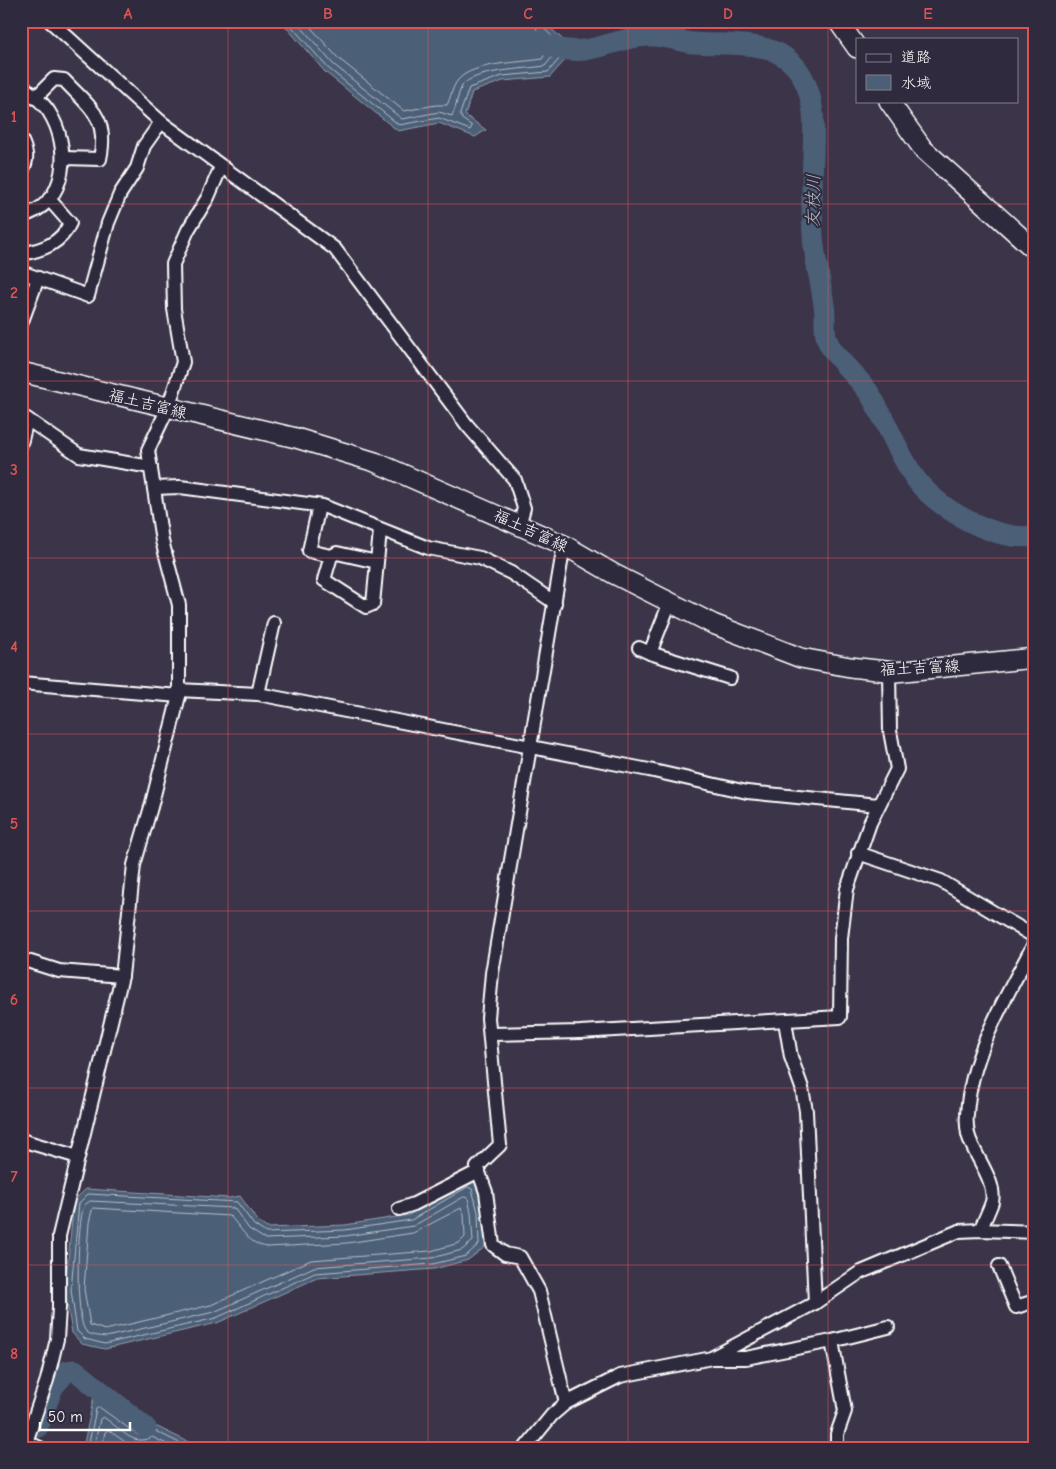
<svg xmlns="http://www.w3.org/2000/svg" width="1056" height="1469" font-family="'Comic Neue','Klee One',sans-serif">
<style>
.water{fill:#4c5f77;stroke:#949fad}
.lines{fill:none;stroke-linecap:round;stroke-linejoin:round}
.shore{stroke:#b7bfc9;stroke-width:1}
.river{stroke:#4c5f77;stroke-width:21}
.street-casing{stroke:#fff;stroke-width:16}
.secondary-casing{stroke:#fff;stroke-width:22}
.street{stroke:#2f2a3d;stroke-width:12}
.secondary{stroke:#2f2a3d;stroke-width:19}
.grid{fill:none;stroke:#de5353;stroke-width:1;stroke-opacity:0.55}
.labels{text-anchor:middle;stroke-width:4;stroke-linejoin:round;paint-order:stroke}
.street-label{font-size:16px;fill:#fff;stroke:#2f2a3d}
.water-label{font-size:18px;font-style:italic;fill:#aeb7c2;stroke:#2f2a3d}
.neatline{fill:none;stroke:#de5353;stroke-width:2}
.grid-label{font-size:16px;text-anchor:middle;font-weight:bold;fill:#de5353}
</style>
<rect width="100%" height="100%" fill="#3c3449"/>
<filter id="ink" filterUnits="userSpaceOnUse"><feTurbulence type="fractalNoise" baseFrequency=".02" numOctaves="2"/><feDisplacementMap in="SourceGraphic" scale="10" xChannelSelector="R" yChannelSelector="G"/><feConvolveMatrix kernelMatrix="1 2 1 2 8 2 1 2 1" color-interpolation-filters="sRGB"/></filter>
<g filter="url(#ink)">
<!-- water -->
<g class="water">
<path d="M 281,21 L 543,21 L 574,50 L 550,77 L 503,81 L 472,92 L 465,115 L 486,130 L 475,137 L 439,123 L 398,131 L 325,72 Z"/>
<path d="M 471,1180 L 475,1181 L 483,1211 L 485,1247 L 468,1260 L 434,1269 L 317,1278 L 217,1323 L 105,1349 L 82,1344 L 72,1333 L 65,1290 L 74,1200 L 86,1189 L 229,1198 L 240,1196 L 258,1222 L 267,1228 L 345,1225 L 409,1215 Z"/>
<path d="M 94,1396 L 141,1431 L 149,1423 L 201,1448 L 83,1448 Z"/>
</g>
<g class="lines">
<!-- shore -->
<g class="shore">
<path d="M 287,21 L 328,68 L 399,125 L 439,118 L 470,130 L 472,126 L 462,119 L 460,114 L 469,88 L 502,76 L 548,72 L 566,51 L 566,48 C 559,41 542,31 541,21"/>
<path d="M 296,21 L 333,64 L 402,119 L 439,112 L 452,116 C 457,107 457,95 462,86 C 472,70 527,69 545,66 L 558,50 L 537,30 L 534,21"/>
<path d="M 305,21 L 338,58 L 404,111 L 436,105 L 447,105 C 451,97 452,87 458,80 C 473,62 520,63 542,59 L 548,50 L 531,35 L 527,21"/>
<path d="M 468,1187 L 472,1189 L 478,1212 L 479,1244 L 466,1256 L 433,1264 L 315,1273 L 216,1318 L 105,1344 L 85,1339 L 77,1331 L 71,1290 L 79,1203 L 88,1194 L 237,1202 L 254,1225 L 266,1233 L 345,1230 L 411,1220 Z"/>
<path d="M 464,1197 L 468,1198 L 471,1213 L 473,1241 L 462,1250 L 432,1258 L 314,1267 L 214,1312 L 106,1337 C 99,1336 89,1336 85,1330 C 75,1316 77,1222 84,1206 C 85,1204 89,1202 90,1201 L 234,1208 L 249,1229 L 265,1239 L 345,1236 L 413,1226 Z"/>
<path d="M 93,1208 L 230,1216 C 242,1229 249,1245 268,1247 L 347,1243 L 413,1233 L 461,1208 L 464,1214 L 465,1237 L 459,1243 L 431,1251 L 311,1260 L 211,1305 L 105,1330 L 90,1325 L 84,1289 L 89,1223 Z"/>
<path d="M 88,1448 L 96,1409 L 99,1407 L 138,1435 L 143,1435 L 151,1429 L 190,1448"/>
<path d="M 94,1448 L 100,1419 L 103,1417 C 120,1427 132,1448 152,1437 L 175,1448"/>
<path d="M 102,1448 L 105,1432 L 108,1430 L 134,1448"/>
</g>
<!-- river -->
<g class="river">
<path d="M 507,21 C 526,40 557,53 584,50 C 607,47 629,35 653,36 C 667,36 680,42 693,43 C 731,46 780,37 802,76 C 816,102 814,126 813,154 C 812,181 811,208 813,235 C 814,258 821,282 824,305 C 826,315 824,326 826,336 C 830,356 860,377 871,396 C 886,421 897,450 913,475 C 934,508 995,542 1035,536"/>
<path d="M 38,1427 L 53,1387 L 67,1371 L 75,1370 L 146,1428"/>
</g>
<defs>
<g id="street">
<path d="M 50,21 L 161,122 L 335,249 L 467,425 L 515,480 L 524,508 L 519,526"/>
<path d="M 21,85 C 30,92 43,102 49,112 C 71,146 69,205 21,216"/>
<path d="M 35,98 L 54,79 L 64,80 C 90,108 109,117 100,159 L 64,158"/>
<path d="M 21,139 C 27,152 29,160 21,172"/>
<path d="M 21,254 C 42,250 61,244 70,223 L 49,199"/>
<path d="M 21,272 L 88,296 L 108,223 L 120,194 L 137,168 L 144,146 L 161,122"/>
<path d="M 21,324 L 38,278"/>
<path d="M 21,417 L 27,419 L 21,444"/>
<path d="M 27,419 L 79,455 L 151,467"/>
<path d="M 154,488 L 180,487 L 323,506 L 428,548 L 480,558 L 511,573 L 555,603"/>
<path d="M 319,506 L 309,551 L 331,556"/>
<path d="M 564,545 L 492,973 L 488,1018 L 500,1145 L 477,1167 L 486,1192 L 493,1245 L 505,1254 L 520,1257 L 539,1291 L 566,1403"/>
<path d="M 377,562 L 337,553 L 331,556 L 324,580 L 366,607 L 373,604 L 380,531"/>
<path d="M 639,648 L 650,653 L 670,602"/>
<path d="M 650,653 L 730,678"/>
<path d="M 21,683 L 179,696"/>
<path d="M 178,690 L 258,694 L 649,770 L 747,792 L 878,805"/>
<path d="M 258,694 L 274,623"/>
<path d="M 858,853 L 941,881 L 1035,937"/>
<path d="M 21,959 L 59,971 L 122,976"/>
<path d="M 785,1021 L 791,1057 L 802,1088 L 806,1111 L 815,1303"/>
<path d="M 491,1034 L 580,1032 L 840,1017 L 841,938 L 847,889 L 870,823 L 897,769 L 890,731 L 889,671"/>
<path d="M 21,1140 L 78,1157"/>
<path d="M 399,1209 L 414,1204 L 479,1171"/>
<path d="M 980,1230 C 984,1221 989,1211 992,1202 C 997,1181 972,1153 968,1134 C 967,1128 966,1121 967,1115 C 970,1054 1007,996 1035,942"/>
<path d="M 999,1266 L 1016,1307 L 1035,1301"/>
<path d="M 832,1341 L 888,1327"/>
<path d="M 713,1357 L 815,1303 L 859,1273 L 959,1231 L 980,1230 L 1035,1232"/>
<path d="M 27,1442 L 40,1448"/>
<path d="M 24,1448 L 47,1380 L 57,1339 L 59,1308 L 59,1236 L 122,976 L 134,865 L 151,807 L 179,696 L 179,605 L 162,541 L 148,450 L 168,408 L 183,362 L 174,309 L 173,264 L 188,230 L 208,197 L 221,167"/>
<path d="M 525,1448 L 552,1415 L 566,1403 L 620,1376 L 712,1358 L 746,1358 L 832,1341 L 845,1411 L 837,1434 L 837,1448"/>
</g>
<g id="secondary">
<path d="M 838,21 L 857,48"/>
<path d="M 889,101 L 923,149 L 1035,250"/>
<path d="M 21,372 L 296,438 L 375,462 L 564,545 L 614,574 L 713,624 L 801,658 L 850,667 L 895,672 L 1035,658"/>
</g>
</defs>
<!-- street casing -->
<use href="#street" class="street-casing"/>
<!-- secondary casing -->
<use href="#secondary" class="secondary-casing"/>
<!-- street -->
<use href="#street" class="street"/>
<!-- secondary -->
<use href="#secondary" class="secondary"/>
</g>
</g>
<!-- grid -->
<path class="grid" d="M 228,21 L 228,1448M 428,21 L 428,1448M 628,21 L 628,1448M 828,21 L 828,1448M 21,204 L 1035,204M 21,381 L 1035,381M 21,558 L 1035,558M 21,734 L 1035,734M 21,911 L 1035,911M 21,1088 L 1035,1088M 21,1265 L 1035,1265"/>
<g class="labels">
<!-- street labels -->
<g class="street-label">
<text transform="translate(148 403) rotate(14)" y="6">福土吉富線</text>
<text transform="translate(531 530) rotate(25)" y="6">福土吉富線</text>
<text transform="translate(920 667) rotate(-3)" y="6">福土吉富線</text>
</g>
<!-- water labels -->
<g class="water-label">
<text transform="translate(813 201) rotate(-89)" y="6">友枝川</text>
</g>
</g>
<!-- margin -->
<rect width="1056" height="1469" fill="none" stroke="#2f2a3d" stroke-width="55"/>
<!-- legend -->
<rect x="856" y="38" width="162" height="65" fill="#2f2a3d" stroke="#827f8b"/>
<rect x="866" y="54" width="25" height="8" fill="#2f2a3d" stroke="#827f8b"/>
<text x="901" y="62" font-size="15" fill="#ffffff">道路</text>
<rect x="866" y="75" width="25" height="15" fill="#4c5f77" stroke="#827f8b"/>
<text x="901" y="88" font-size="15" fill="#ffffff">水域</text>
<!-- scale -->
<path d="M40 1422v8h90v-8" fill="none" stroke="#ffffff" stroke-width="2.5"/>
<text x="48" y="1422" font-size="15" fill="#ffffff" stroke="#2f2a3d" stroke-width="4" paint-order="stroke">50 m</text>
<rect x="28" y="28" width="1000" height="1414" class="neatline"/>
<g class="grid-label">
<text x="128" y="19">A</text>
<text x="328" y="19">B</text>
<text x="528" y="19">C</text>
<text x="728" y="19">D</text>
<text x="928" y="19">E</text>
<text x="14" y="122">1</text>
<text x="14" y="298">2</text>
<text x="14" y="475">3</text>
<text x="14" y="652">4</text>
<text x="14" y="829">5</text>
<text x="14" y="1005">6</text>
<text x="14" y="1182">7</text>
<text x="14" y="1359">8</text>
</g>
</svg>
